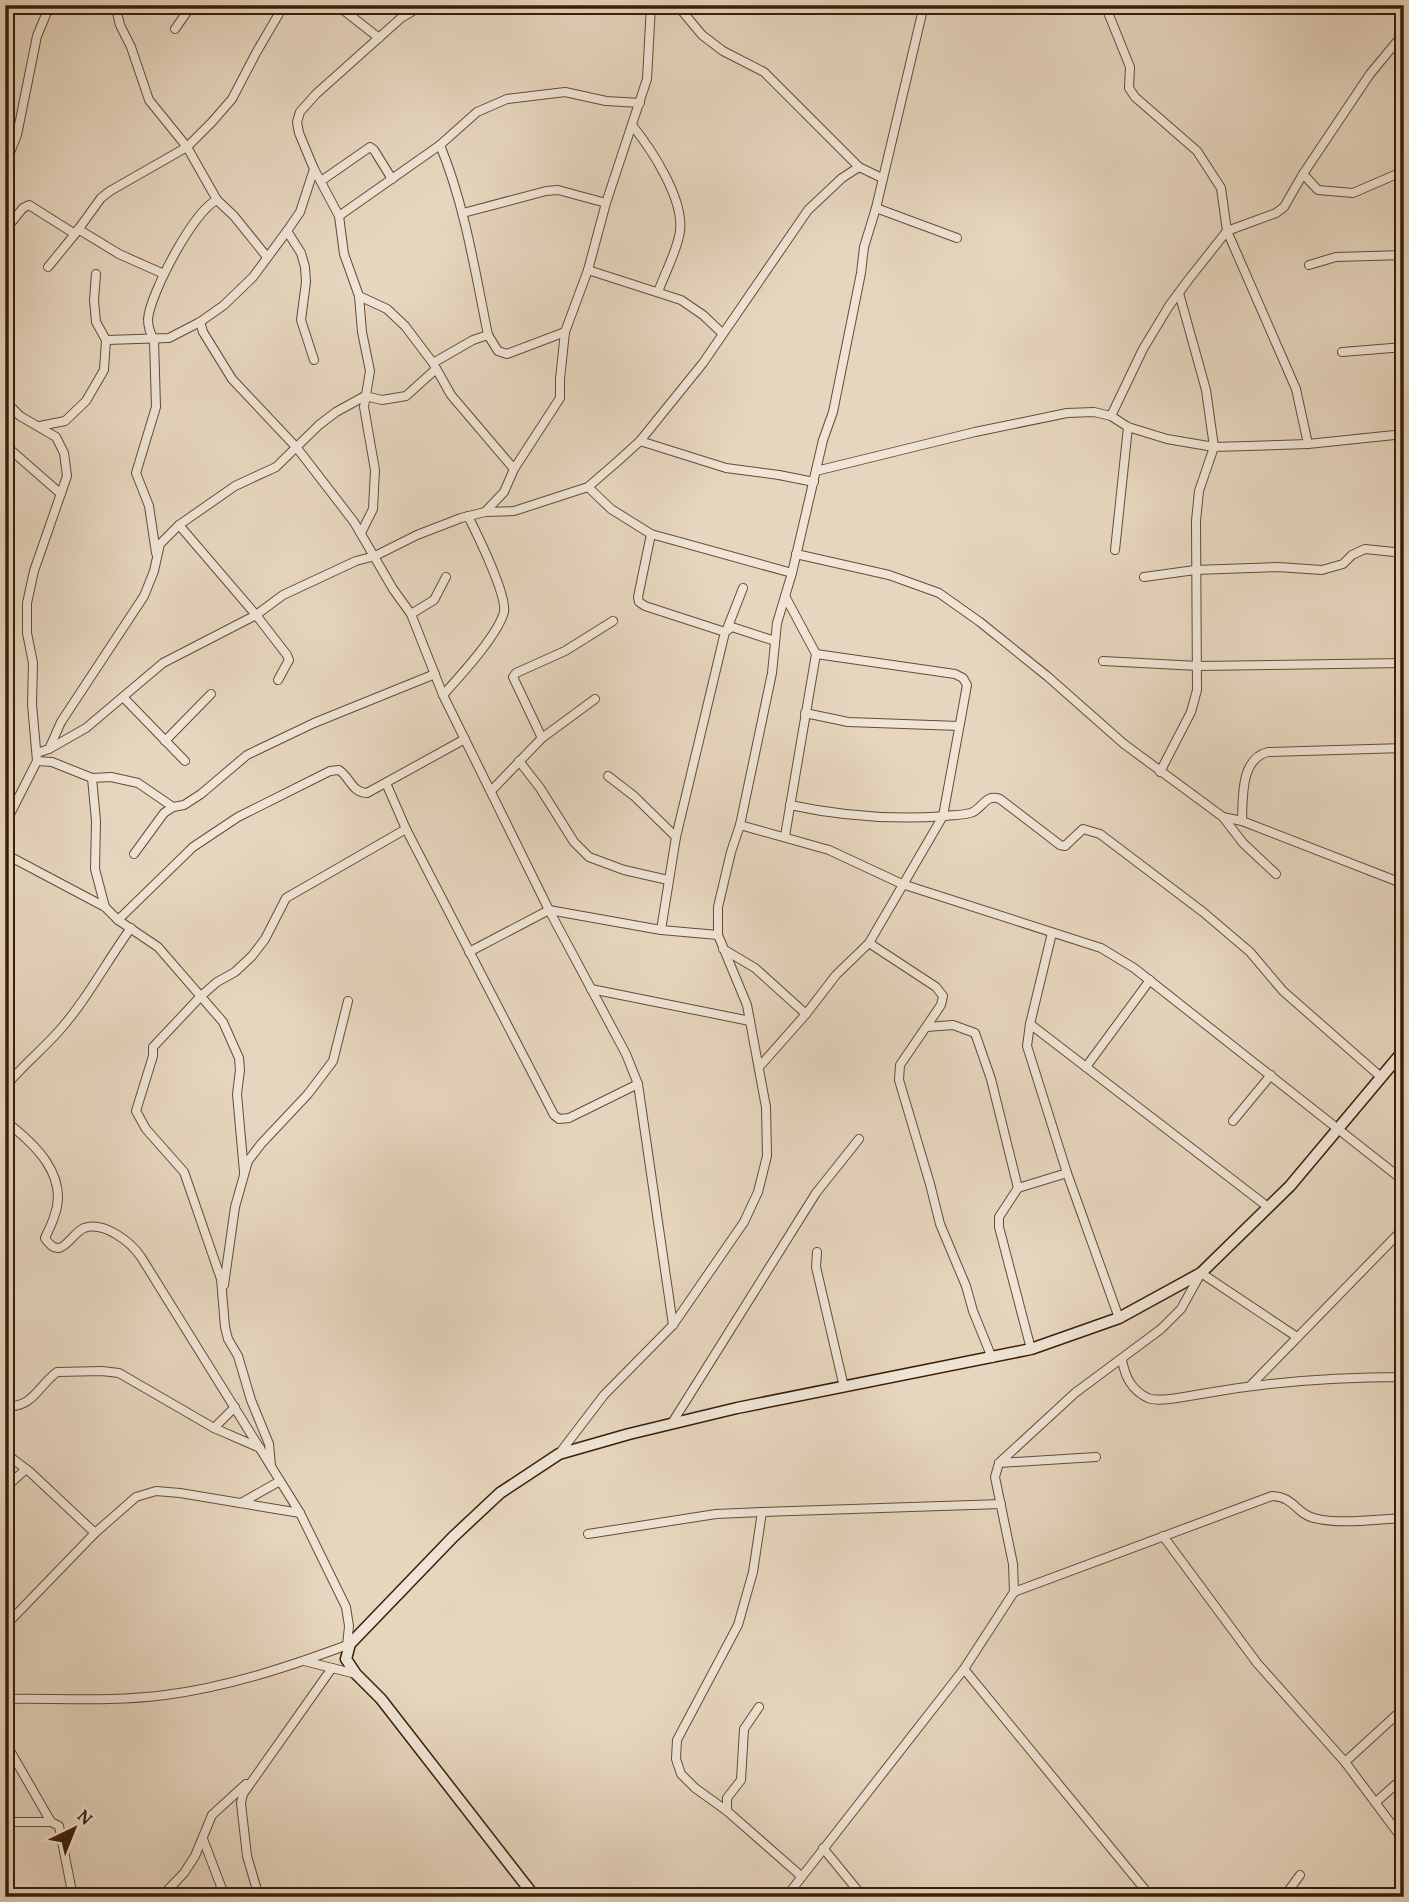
<svg xmlns="http://www.w3.org/2000/svg" width="1409" height="1902" font-family="'Gentium Book Plus',serif">
<style>
.lines{fill:none;stroke-linecap:round;stroke-linejoin:round}
.street-casing{stroke:#654c34;stroke-width:10}
.secondary-casing{stroke:#3a1e06;stroke-width:13}
.street{stroke:#efe4d5;stroke-width:8}
.secondary{stroke:#efe4d5;stroke-width:10}
</style>
<rect width="100%" height="100%" fill="#e7d6bf"/>
<filter id="stains"><feTurbulence type="fractalNoise" baseFrequency=".00286" numOctaves="4"/><feColorMatrix values="0 0 0 0 .2 0 0 0 0 .09 0 0 0 0 .02 0 0 0 .5 -.17"/></filter>
<radialGradient id="worn" r=".72"><stop offset=".6" stop-color="#630" stop-opacity="0"/><stop offset="1" stop-color="#630" stop-opacity=".3"/></radialGradient>
<g class="lines">
<defs>
<g id="street">
<path d="M 115,5 L 120,25 L 131,47 L 149,100 L 187,147 L 217,200 L 234,216 L 267,257"/>
<path d="M 337,5 L 379,38"/>
<path d="M 677,5 L 702,35 L 723,51 L 764,72 L 859,167 L 882,178"/>
<path d="M 1105,5 L 1130,67 L 1129,88 L 1135,97 L 1197,151 L 1221,188 L 1227,231 L 1296,389 L 1308,444"/>
<path d="M 175,29 L 192,5"/>
<path d="M 632,125 C 652,150 684,199 680,231 C 678,249 664,275 658,292"/>
<path d="M 440,145 C 465,206 475,271 488,335 L 498,351 L 507,354 L 565,332"/>
<path d="M 5,165 L 17,135 L 37,36 L 50,5"/>
<path d="M 1303,174 L 1318,190 L 1353,193 L 1404,171"/>
<path d="M 321,181 L 370,147 L 374,150 L 392,179"/>
<path d="M 876,208 L 957,238"/>
<path d="M 463,213 L 546,191 L 558,190 L 606,203"/>
<path d="M 339,216 L 440,145 L 477,112 L 507,99 L 565,92 L 606,101 L 640,103"/>
<path d="M 78,229 L 119,254 L 164,274"/>
<path d="M 5,230 L 23,208 L 29,205 L 75,234 L 101,198 L 110,191 L 187,147 L 212,122 L 232,99 L 256,53 L 284,5"/>
<path d="M 287,231 L 301,253 L 305,267 L 306,282 L 301,320 L 314,360"/>
<path d="M 1309,265 L 1336,257 L 1404,255"/>
<path d="M 48,267 L 75,234"/>
<path d="M 588,270 L 681,300 L 703,315 L 722,333"/>
<path d="M 359,296 L 387,309 L 405,326 L 433,363 L 451,395 L 514,469"/>
<path d="M 200,322 L 203,332 L 232,379 L 297,448 L 354,522 L 393,589 L 411,614 L 443,695 L 549,910 L 626,1054 L 638,1084 L 673,1325"/>
<path d="M 106,340 L 169,338 L 200,322 L 224,305 L 253,277 L 287,231 L 300,212 L 314,169"/>
<path d="M 1342,352 L 1404,347"/>
<path d="M 433,363 L 473,340 L 488,335"/>
<path d="M 5,401 L 20,416 L 56,437 L 64,453 L 67,476 L 34,571 L 27,603 L 27,633 L 33,663 L 32,704 L 37,761 L 5,824"/>
<path d="M 1111,416 L 1143,349 L 1169,306 L 1189,279 L 1227,231 L 1276,213 L 1284,207 L 1303,174 L 1370,74 L 1404,33"/>
<path d="M 40,426 L 65,421 L 86,401 L 104,370 L 106,340 L 96,322 L 94,300 L 96,274"/>
<path d="M 640,441 L 726,468 L 779,475 L 814,482"/>
<path d="M 5,445 L 61,494"/>
<path d="M 816,471 L 975,432 L 1067,413 L 1094,412 L 1111,416 L 1128,427 L 1167,439 L 1214,447 L 1308,444 L 1404,434"/>
<path d="M 588,487 L 611,509 L 651,534 L 792,573"/>
<path d="M 485,512 L 504,492 L 514,469 L 560,398 L 560,379 L 565,332 L 588,270 L 606,203 L 647,79 L 651,5"/>
<path d="M 179,525 L 256,615 L 287,655 L 289,660 L 278,680"/>
<path d="M 361,533 L 373,509 L 375,470 L 364,407 L 370,371 L 362,332 L 359,296 L 344,254 L 339,216 L 314,169 L 299,133 L 297,122 L 300,112 L 316,94 L 401,18 L 423,5"/>
<path d="M 651,534 L 638,597 L 639,602 L 645,606 L 725,632 L 732,627 L 775,641"/>
<path d="M 1115,550 L 1128,427"/>
<path d="M 156,553 L 149,506 L 136,473 L 156,407 L 154,340 C 150,333 148,327 148,319 C 150,294 194,210 217,200"/>
<path d="M 796,554 L 889,575 L 939,593 L 980,622 L 1047,676 L 1124,744 L 1223,817 L 1242,821 L 1404,884"/>
<path d="M 1144,577 L 1195,570 L 1278,567 L 1322,570 L 1343,564 L 1352,555 L 1365,549 L 1404,553"/>
<path d="M 411,614 L 434,600 L 446,577"/>
<path d="M 727,629 L 743,588"/>
<path d="M 1103,661 L 1198,666 L 1404,663"/>
<path d="M 443,695 C 460,676 498,635 504,612 C 507,595 477,534 468,516"/>
<path d="M 123,697 L 185,761"/>
<path d="M 805,713 L 848,722 L 959,726"/>
<path d="M 542,738 L 513,677 L 516,673 L 565,651 L 613,621"/>
<path d="M 165,741 L 211,694"/>
<path d="M 49,749 L 86,728 L 163,663 L 256,615 L 283,595 L 356,561 L 375,556 L 417,535 L 461,518 L 485,512 L 514,511 L 588,487 L 618,461 L 640,441 L 703,363 L 808,210 L 842,178 L 859,167"/>
<path d="M 37,753 L 49,749 L 61,722 L 144,596 L 154,571 L 160,544 L 179,525 L 235,486 L 276,467 L 319,425 L 336,412 L 365,396 L 382,400 L 406,396 L 436,369"/>
<path d="M 37,761 L 52,762 L 92,778 L 111,777 L 138,783 L 173,807"/>
<path d="M 519,761 L 540,788 L 574,842 L 589,857 L 624,870 L 668,880"/>
<path d="M 1160,772 L 1191,712 L 1197,690 L 1196,521 L 1199,491 L 1214,447 L 1206,390 L 1179,293"/>
<path d="M 608,776 L 634,796 L 676,837"/>
<path d="M 92,778 L 96,821 L 95,869 L 105,907"/>
<path d="M 386,783 L 406,829 L 554,1115 L 559,1119 L 569,1118 L 638,1084"/>
<path d="M 491,791 L 542,738 L 595,699"/>
<path d="M 790,805 C 841,816 894,820 946,816 C 955,815 966,815 973,812 C 984,806 986,794 1000,799 L 1060,845 L 1065,846 L 1083,829 L 1100,834 L 1203,912 L 1250,952 L 1283,991 L 1381,1077"/>
<path d="M 1223,817 L 1243,843 L 1276,874"/>
<path d="M 1242,821 C 1243,798 1240,759 1268,752 L 1404,748"/>
<path d="M 740,825 L 829,850 L 902,884 L 1101,948 L 1134,968 L 1404,1181"/>
<path d="M 785,836 L 816,654 L 785,596"/>
<path d="M 5,854 L 105,907 L 118,920 L 158,947 L 223,1022 L 239,1058 L 240,1070 L 237,1094 L 244,1172"/>
<path d="M 134,854 L 164,813 L 173,807 L 184,805 L 201,794 L 247,755 L 314,723 L 435,674"/>
<path d="M 118,920 L 193,847 L 238,817 L 330,771 L 339,770 C 350,777 352,793 367,793 L 465,739"/>
<path d="M 661,930 L 676,837 L 725,632"/>
<path d="M 1052,933 L 1030,1024 L 1027,1046 L 1067,1173 L 1119,1318"/>
<path d="M 869,943 L 936,987 L 943,996 L 941,1005 L 900,1065 L 899,1080 L 930,1184 L 940,1224 L 966,1286 L 973,1311 L 992,1358"/>
<path d="M 723,949 L 755,968 L 806,1014"/>
<path d="M 469,952 L 549,910 L 661,930 L 718,935"/>
<path d="M 591,989 L 750,1021"/>
<path d="M 1030,1024 L 1268,1207"/>
<path d="M 927,1027 L 953,1025 L 975,1033 L 991,1079 L 1018,1188 L 999,1217 L 999,1227 L 1031,1349"/>
<path d="M 760,1066 L 806,1014 L 836,975 L 869,943 L 943,816 L 967,685 L 963,678 L 955,674 L 816,654"/>
<path d="M 1086,1067 L 1150,980"/>
<path d="M 5,1087 C 21,1067 41,1051 58,1032 C 87,1000 106,962 131,928"/>
<path d="M 5,1121 C 34,1143 70,1176 54,1217 C 52,1224 48,1231 45,1238 C 61,1263 70,1234 84,1228 C 104,1221 131,1242 141,1257 L 300,1513 L 346,1607 L 349,1626 L 347,1646"/>
<path d="M 1233,1121 L 1271,1075"/>
<path d="M 1018,1188 L 1067,1173"/>
<path d="M 817,1252 L 816,1267 L 844,1387"/>
<path d="M 224,1285 L 235,1207 L 248,1161 L 261,1144 L 308,1094 L 333,1061 L 348,1001"/>
<path d="M 1122,1360 C 1125,1376 1131,1390 1148,1398 C 1160,1403 1187,1396 1201,1394 C 1267,1382 1336,1377 1404,1377"/>
<path d="M 1251,1385 L 1404,1228"/>
<path d="M 5,1407 C 34,1407 37,1387 57,1372 L 102,1371 L 119,1373 L 214,1428 L 260,1448"/>
<path d="M 672,1423 L 816,1193 L 859,1139"/>
<path d="M 214,1428 L 235,1407"/>
<path d="M 5,1453 L 30,1472 L 95,1533"/>
<path d="M 559,1454 L 604,1395 L 673,1325 L 744,1222 L 758,1192 L 767,1156 L 766,1107 L 747,1005 L 718,935 L 718,907 L 731,852 L 740,825 L 772,673 L 777,623 L 792,573 L 823,440 L 833,412 L 861,273 L 864,247 L 876,208 L 924,5"/>
<path d="M 999,1463 L 1096,1457"/>
<path d="M 271,1466 L 269,1444 L 251,1400 L 238,1356 L 228,1339 L 225,1327 L 221,1279 L 184,1172 L 146,1129 L 136,1111 L 153,1056 L 153,1047 L 201,996 L 217,982 L 235,972 L 252,956 L 265,939 L 286,898 L 406,829"/>
<path d="M 5,1488 L 26,1469"/>
<path d="M 241,1503 L 280,1481"/>
<path d="M 588,1534 L 716,1514 L 762,1512"/>
<path d="M 1163,1536 L 1257,1663 L 1345,1762 L 1404,1841"/>
<path d="M 1014,1592 L 1272,1496 C 1295,1497 1296,1514 1314,1518 C 1340,1525 1377,1519 1404,1518"/>
<path d="M 5,1626 L 95,1533 L 136,1497 L 156,1491 L 180,1493 L 300,1513"/>
<path d="M 304,1661 L 356,1674"/>
<path d="M 964,1669 L 1151,1897"/>
<path d="M 5,1699 C 58,1698 113,1702 165,1695 C 228,1687 291,1666 350,1644"/>
<path d="M 5,1742 L 51,1822 L 59,1826 L 73,1897"/>
<path d="M 1345,1762 L 1404,1708"/>
<path d="M 1376,1802 L 1404,1777"/>
<path d="M 727,1811 L 727,1798 L 741,1780 L 744,1729 L 759,1707"/>
<path d="M 5,1822 L 51,1822"/>
<path d="M 203,1839 L 225,1897"/>
<path d="M 823,1848 L 863,1897"/>
<path d="M 801,1876 L 727,1811 L 695,1788 L 681,1774 L 676,1759 L 677,1740 L 738,1625 L 753,1572 L 762,1512 L 1001,1504"/>
<path d="M 161,1897 L 184,1873 L 195,1856 L 212,1815 L 246,1784"/>
<path d="M 259,1897 L 247,1856 L 241,1803 L 243,1794 L 332,1668"/>
<path d="M 786,1897 L 964,1669 L 1014,1592 L 1013,1564 L 995,1477 L 999,1463 L 1075,1393 L 1161,1329 L 1181,1309 L 1201,1273 L 1297,1337"/>
<path d="M 1284,1897 L 1300,1875"/>
</g>
<path id="secondary" d="M 535,1897 L 381,1699 L 356,1674 L 346,1659 L 350,1644 L 453,1537 L 500,1493 L 559,1454 L 629,1434 L 737,1408 L 1031,1349 L 1119,1318 L 1201,1273 L 1290,1186 L 1404,1050"/>
</defs>
<!-- street casing -->
<use href="#street" class="street-casing"/>
<!-- secondary casing -->
<use href="#secondary" class="secondary-casing"/>
<!-- street -->
<use href="#street" class="street"/>
<!-- secondary -->
<use href="#secondary" class="secondary"/>
</g>
<!-- margin -->
<rect width="1409" height="1902" fill="none" stroke="#e7d6bf" stroke-width="28"/>
<rect x="7" y="7" width="1395" height="1888" fill="none" stroke="#3a1e06" stroke-width="3.5"/>
<rect x="14" y="14" width="1381" height="1874" fill="none" stroke="#3a1e06" stroke-width="2"/>
<!-- north arrow -->
<g transform="translate(74 1829) rotate(43)" stroke="#efe4d5" stroke-width="5" paint-order="stroke">
<path d="M0-5L12 26L0 18L-12 26Z" fill="#3a1e06"/>
<text y="-10" font-size="19" font-weight="bold" text-anchor="middle" fill="#3a1e06">N</text>
</g>
<rect width="100%" height="100%" filter="url(#stains)"/>
<rect width="100%" height="100%" fill="url(#worn)"/>
</svg>
